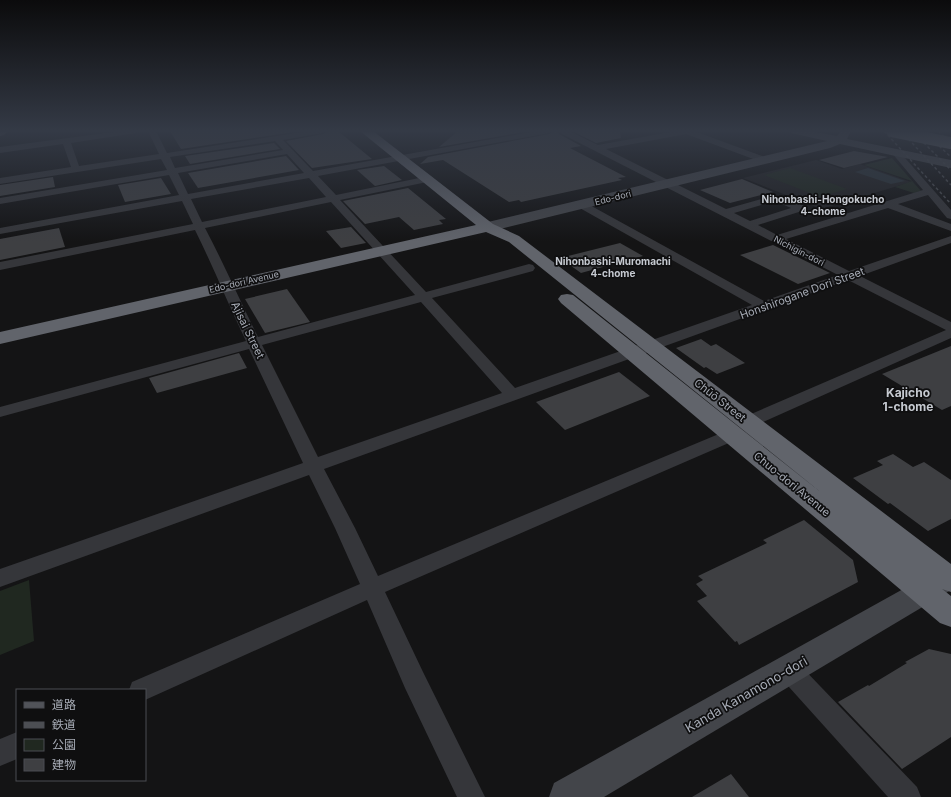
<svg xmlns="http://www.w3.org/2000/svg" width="951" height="797" font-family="Inter,'Noto Sans JP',sans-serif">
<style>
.built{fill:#202022}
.green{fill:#202820}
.water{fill:#2a3339}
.building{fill:#3e3f42}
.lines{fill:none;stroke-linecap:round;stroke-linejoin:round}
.street{fill:#35363a;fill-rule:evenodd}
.secondary{fill:#43454a;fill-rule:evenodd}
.primary{fill:#515359;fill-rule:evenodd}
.highway{fill:#61646b;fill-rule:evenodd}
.rail{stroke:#4c4e53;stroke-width:1.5;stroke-dasharray:3 2.5;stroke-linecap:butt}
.highway-bridge{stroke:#61646b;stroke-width:12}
.labels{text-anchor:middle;stroke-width:3.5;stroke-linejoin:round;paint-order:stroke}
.far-street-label{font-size:9px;fill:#a6abb5;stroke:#0f0f10}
.far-neighbourhood-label{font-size:10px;font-weight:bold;fill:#c6cad1;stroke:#0f0f10}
.street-label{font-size:11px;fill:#a6abb5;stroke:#0f0f10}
.neighbourhood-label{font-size:12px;font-weight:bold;fill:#c6cad1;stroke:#0f0f10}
.near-street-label{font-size:13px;fill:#a6abb5;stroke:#0f0f10}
</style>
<rect width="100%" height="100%" fill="#141415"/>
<!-- built -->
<path class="built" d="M 816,160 L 842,169 L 860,164 L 911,182 L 821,209 L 743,178 Z"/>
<!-- green -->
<g class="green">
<path d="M 892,158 L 921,191 L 914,193 L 895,187 L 912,181 L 864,165 Z"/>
<path d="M 790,168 L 847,189 L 820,197 L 764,175 Z"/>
<path d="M 29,580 L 34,641 L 0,655 L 0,591 Z"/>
</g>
<!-- water -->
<path class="water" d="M 868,168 L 905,181 L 891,184 L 855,172 Z"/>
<!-- building -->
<g class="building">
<path d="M 170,131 L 301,131 L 181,149 Z"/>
<path d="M 328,131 L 338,131 L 372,159 L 312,168 L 286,141 L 323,134 Z"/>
<path d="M 458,131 L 530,131 L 439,147 Z"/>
<path d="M 554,131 L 558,131 L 559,134 L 581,146 L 570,148 L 626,177 L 618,178 L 622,180 L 521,202 L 519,200 L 509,202 L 443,160 L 420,164 L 428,157 L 549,134 Z"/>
<path d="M 572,131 L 620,131 L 621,138 L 596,143 Z"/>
<path d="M 274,143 L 280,149 L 190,164 L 185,156 Z"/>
<path d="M 854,151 L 888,157 L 844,168 L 819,160 Z"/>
<path d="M 286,156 L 299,170 L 198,188 L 188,173 Z"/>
<path d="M 384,166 L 402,180 L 375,186 L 357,170 Z"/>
<path d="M 53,177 L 55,187 L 0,196 L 0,185 Z"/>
<path d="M 161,178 L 171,194 L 125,202 L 118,185 Z"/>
<path d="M 742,179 L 773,192 L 730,203 L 700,190 Z"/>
<path d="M 408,188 L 446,219 L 439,220 L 443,224 L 414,230 L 399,217 L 365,224 L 343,201 Z"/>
<path d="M 351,227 L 366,243 L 341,248 L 326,231 Z"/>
<path d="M 59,228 L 65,247 L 0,260 L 0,239 Z"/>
<path d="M 620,243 L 643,256 L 581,273 L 560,258 Z"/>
<path d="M 773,245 L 830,273 L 798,284 L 740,255 Z"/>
<path d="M 287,289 L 310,322 L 265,333 L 245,299 Z"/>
<path d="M 701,339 L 711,346 L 716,344 L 745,363 L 717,374 L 706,367 L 704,368 L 676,348 Z"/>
<path d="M 951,346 L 951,406 L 942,410 L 882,374 Z"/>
<path d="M 239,353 L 247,368 L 157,393 L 149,378 Z"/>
<path d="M 619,372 L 650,396 L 565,430 L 536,402 Z"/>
<path d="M 893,454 L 913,467 L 924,462 L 951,480 L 951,519 L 928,531 L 890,503 L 888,504 L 853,478 L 883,465 L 877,461 Z"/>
<path d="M 804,520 L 853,560 L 858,582 L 739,645 L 737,641 L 735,642 L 697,601 L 707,596 L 696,584 L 703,580 L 698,576 L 767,543 L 763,540 Z"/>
<path d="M 929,649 L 951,654 L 951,737 L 902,769 L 838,702 L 868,685 L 869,686 L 907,663 L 905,662 Z"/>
<path d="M 731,774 L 749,797 L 692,797 Z"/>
</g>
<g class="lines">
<!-- street -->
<g class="street">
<path d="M 121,131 L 140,131 L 136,133 L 71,143 L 79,166 L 159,154 L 148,131 L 156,131 L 167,153 L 309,131 L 327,131 L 323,133 L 283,140 L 313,171 L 537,131 L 553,131 L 549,133 L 318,176 L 336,195 L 429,176 L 432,177 L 434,179 L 432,181 L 340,200 L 426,292 L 529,264 L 533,265 L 535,268 L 533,271 L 432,298 L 515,388 L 752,305 L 578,207 L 577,205 L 578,203 L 586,203 L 764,301 L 838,275 L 560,133 L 559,131 L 569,131 L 598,145 L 676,131 L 694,131 L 770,159 L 771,161 L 770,163 L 764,163 L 686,134 L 606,149 L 726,209 L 775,195 L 805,206 L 806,208 L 805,210 L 758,225 L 777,235 L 923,190 L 891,152 L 892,150 L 898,150 L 951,210 L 951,219 L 947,218 L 928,195 L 898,204 L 951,224 L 951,231 L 888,208 L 786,239 L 849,271 L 951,236 L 951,243 L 860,276 L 951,322 L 951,338 L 754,426 L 748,427 L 742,426 L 740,422 L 742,418 L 946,330 L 848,280 L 324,469 L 355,528 L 378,576 L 726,431 L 732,430 L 738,431 L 741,435 L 738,439 L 385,592 L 423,672 L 485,797 L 457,797 L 405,688 L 367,600 L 145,700 L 145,690 L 129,690 L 132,682 L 360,584 L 335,528 L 309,475 L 0,587 L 0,569 L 303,463 L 249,349 L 0,417 L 0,407 L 246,341 C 228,304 213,266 195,230 L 0,270 L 0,262 L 193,224 L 182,201 L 0,234 L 0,228 L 179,195 L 169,175 L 0,204 L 0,198 L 167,170 L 161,159 L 0,184 L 0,178 L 71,167 L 63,144 L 0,153 L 0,147 ZM 275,141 L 283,150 L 175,168 L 170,157 ZM 287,154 L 304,173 L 188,194 L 178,173 ZM 309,178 L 326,197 L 202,222 L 191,199 ZM 775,201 L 791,208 L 750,221 L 734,213 ZM 331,202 L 415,295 L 258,337 C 240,301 224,264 205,228 ZM 421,302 L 502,393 L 318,457 L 262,345 Z"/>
<path d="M 788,658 L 796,661 L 917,787 L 921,797 L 888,797 L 780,677 L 776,669 L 780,661 Z"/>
<path d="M 17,732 L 17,759 L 0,766 L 0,739 Z"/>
</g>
<!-- secondary -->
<g class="secondary">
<path d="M 789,131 L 810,131 L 837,136 L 841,131 L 851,131 L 847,139 L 951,160 L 951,168 L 840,144 L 830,148 L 488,232 L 483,230 L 480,227 L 483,224 L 488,222 L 827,141 L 791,133 Z"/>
<path d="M 951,564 L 951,590 L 604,797 L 549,797 L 554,783 L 941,568 Z"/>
</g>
<!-- primary -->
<path class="primary" d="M 0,131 L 8,131 L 4,135 L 0,136 Z"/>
<!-- highway -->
<path class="highway" d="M 360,131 L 373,131 L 493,224 L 519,236 L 951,564 L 951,592 L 942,589 L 951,596 L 951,627 L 940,623 L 561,303 L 558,299 L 561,295 L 567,294 L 573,295 L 823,494 L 509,242 L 486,232 L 0,344 L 0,332 L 476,225 Z"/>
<!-- rail -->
<g class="rail">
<path d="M 884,131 L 951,204"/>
<path d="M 901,131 L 951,185"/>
<path d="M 912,131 L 951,170"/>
<path d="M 923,131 L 951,157"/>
<path d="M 938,131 L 951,144"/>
</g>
<!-- highway-bridge -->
<path class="highway-bridge" d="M 892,131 L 951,143"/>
</g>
<!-- sky -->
<linearGradient id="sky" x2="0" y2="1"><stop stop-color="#0b0b0c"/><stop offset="0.54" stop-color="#343a46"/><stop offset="1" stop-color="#343a46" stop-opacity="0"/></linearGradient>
<rect width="951" height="242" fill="url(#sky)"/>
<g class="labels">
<!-- far-street labels -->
<g class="far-street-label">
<text transform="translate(613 198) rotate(-14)" y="3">Edo-dori</text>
<text transform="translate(799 251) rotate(27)" y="3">Nichigin-dori</text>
<text transform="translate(244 282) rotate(-13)" y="3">Edo-dori Avenue</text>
</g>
<!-- far-neighbourhood labels -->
<g class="far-neighbourhood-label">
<text x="823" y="203">Nihonbashi-Hongokucho<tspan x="823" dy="12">4-chome</tspan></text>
<text x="613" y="265">Nihonbashi-Muromachi<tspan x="613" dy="12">4-chome</tspan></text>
</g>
<!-- street labels -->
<g class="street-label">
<text transform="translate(802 293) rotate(-20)" y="4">Honshirogane Dori Street</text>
<text transform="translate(248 330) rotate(64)" y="4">Ajisai Street</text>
<text transform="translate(720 400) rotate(38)" y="4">Chūō Street</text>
<text transform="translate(792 484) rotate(39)" y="4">Chuo-dori Avenue</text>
</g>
<!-- neighbourhood labels -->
<g class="neighbourhood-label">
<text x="908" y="397">Kajicho<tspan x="908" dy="14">1-chome</tspan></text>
</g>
<!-- near-street labels -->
<g class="near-street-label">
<text transform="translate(746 694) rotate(-30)" y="5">Kanda Kanamono-dori</text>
</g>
</g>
<!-- legend -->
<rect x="16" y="689" width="130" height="92" fill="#0f0f10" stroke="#4b4d52"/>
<rect x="24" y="702" width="20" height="6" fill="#515359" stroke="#4b4d52"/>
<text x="52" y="709" font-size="12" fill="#a6abb5">道路</text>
<rect x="24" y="722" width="20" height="6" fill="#4c4e53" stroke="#4b4d52"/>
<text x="52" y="729" font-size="12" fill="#a6abb5">鉄道</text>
<rect x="24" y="739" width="20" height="12" fill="#202820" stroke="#4b4d52"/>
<text x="52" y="749" font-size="12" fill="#a6abb5">公園</text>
<rect x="24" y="759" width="20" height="12" fill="#3e3f42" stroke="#4b4d52"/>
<text x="52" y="769" font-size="12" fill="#a6abb5">建物</text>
</svg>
